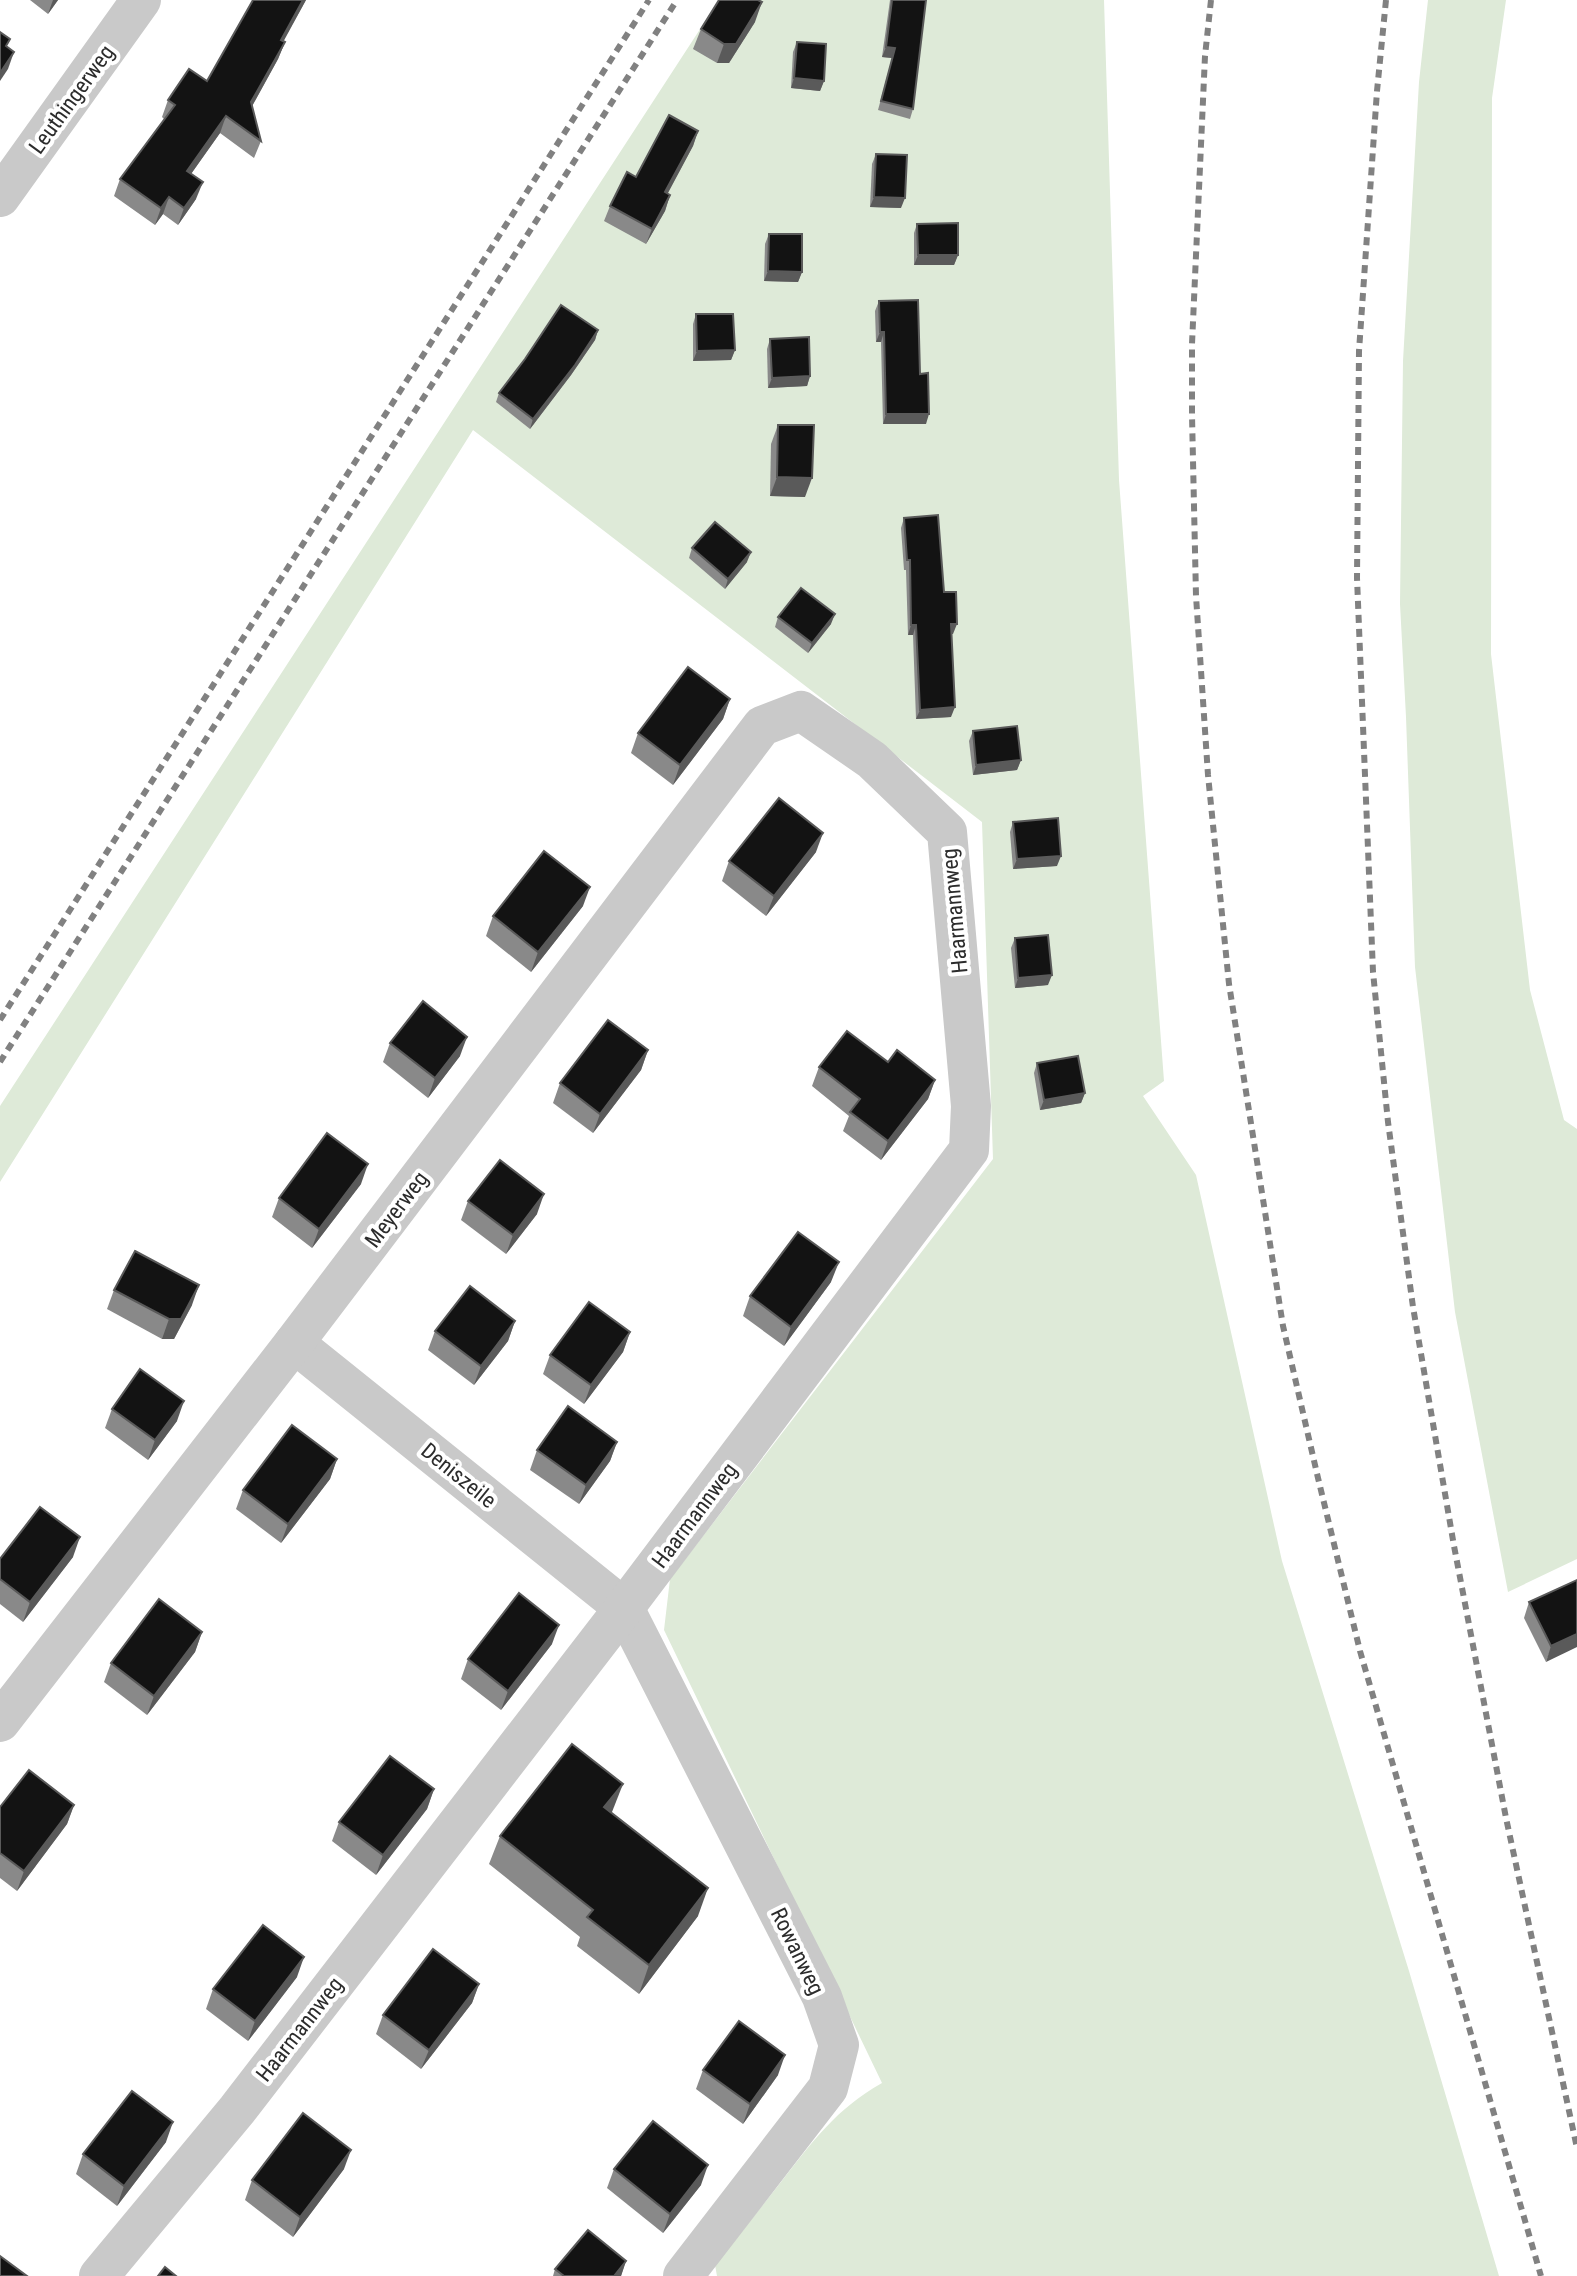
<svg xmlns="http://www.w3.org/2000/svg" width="1577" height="2276" font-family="'Roboto Condensed',sans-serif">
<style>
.green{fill:#deead8}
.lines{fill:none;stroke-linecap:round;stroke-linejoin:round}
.street{stroke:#c9c9c9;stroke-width:40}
.rail{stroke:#818181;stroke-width:6;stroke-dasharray:8 6;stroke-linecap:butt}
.wall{fill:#898989}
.shaded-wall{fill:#5a5a5a}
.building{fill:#131313;stroke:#5a5a5a;stroke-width:2}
.labels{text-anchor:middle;stroke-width:8;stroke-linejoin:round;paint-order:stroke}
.street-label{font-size:22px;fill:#2c2c2c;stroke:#fff}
</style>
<rect width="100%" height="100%" fill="#fff"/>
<!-- green -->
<g class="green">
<path d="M 719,0 L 1104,0 L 1119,480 L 1164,1081 L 1143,1096 L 1196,1175 L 1282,1561 L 1409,1971 L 1499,2276 L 717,2276 L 715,2265 C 737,2237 759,2210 781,2182 C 814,2140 835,2110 882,2083 L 664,1630 L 670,1579 L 993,1159 L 982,822 L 473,430 L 0,1182 L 0,1106 Z"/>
<path d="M 1428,0 L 1506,0 L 1492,98 L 1491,654 L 1530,990 L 1564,1120 L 1577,1129 L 1577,1559 L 1508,1592 L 1455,1312 L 1415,967 L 1406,717 L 1400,604 L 1403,361 L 1419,82 Z"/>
</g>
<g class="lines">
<!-- street -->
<g class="street">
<path d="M 0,197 L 141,0"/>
<path d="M 294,1343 L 624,1608 L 822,1997 L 839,2045 L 828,2088 L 683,2276"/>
<path d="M 0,1722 L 294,1343 L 762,726 L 801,711 L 872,760 L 947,832 L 971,1106 L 969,1150 L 624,1608 L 237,2110 L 99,2276"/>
</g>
<!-- rail -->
<g class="rail">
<path d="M 1211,0 L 1205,56 L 1192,344 L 1192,415 L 1196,596 L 1208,775 L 1229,984 L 1283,1326 L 1318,1478 L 1360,1651 L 1541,2276"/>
<path d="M 1386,0 L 1377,91 L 1359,351 L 1357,578 L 1373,972 L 1388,1122 L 1413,1307 L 1454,1546 L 1506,1818 L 1577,2148"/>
<path d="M 0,1020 L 649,0"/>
<path d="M 0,1062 L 677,0"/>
</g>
</g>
<!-- wall -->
<g class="wall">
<path d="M 30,0 L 58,0 L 48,14 Z"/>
<path d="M 253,0 L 306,0 L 283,41 L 285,42 L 278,59 L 252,106 L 261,141 L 254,158 L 220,133 L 191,174 L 196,199 L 178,225 L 163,214 L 155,225 L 114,196 L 120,179 L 164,119 L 162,117 L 168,100 L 207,81 Z"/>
<path d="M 890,0 L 926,0 L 913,109 L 910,119 L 878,110 L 892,58 L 882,57 Z"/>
<path d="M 755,22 L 729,63 L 717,63 L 693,49 L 701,29 Z"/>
<path d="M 797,42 L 824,81 L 820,91 L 791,88 L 793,52 Z"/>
<path d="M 698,131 L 693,146 L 667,194 L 670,195 L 665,211 L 646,244 L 604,221 L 610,206 L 636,177 Z"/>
<path d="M 876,154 L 901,208 L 870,207 L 872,164 Z"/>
<path d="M 917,224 L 958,255 L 954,265 L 914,265 L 914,233 Z"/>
<path d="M 769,234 L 802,272 L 798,282 L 764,281 L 765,244 Z"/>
<path d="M 879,301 L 920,374 L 926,424 L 883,424 L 881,342 L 876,342 L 875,311 Z"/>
<path d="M 696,314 L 735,350 L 731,360 L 693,361 L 693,324 Z"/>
<path d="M 598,330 L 595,340 L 571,375 L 530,429 L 496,402 L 499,393 Z"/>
<path d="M 770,339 L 810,376 L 807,386 L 768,388 L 767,349 Z"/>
<path d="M 778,425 L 805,497 L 770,496 L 771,444 Z"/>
<path d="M 904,518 L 944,592 L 953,634 L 952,634 L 951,717 L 916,719 L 913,635 L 908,635 L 906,570 L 904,570 L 901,528 Z"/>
<path d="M 692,548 L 747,562 L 725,589 L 689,558 Z"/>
<path d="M 778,617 L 831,624 L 808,653 L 775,627 Z"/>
<path d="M 730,699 L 723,719 L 673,785 L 631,753 L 638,733 Z"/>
<path d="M 973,731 L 1021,760 L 1017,770 L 973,775 L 969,741 Z"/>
<path d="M 1013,822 L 1057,866 L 1013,869 L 1010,832 Z"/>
<path d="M 816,852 L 766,916 L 722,881 L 729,861 Z"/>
<path d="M 583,906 L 531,972 L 486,936 L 493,916 Z"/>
<path d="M 1015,938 L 1048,985 L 1015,988 L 1011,948 Z"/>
<path d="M 390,1043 L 460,1056 L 428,1098 L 383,1062 Z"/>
<path d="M 648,1050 L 641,1070 L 593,1133 L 553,1103 L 560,1083 Z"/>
<path d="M 888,1062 L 935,1080 L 928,1099 L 881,1160 L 843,1131 L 849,1116 L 812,1086 L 819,1067 Z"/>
<path d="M 1037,1063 L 1085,1093 L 1081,1103 L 1040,1110 L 1034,1073 Z"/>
<path d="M 361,1184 L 312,1248 L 272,1217 L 279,1198 Z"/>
<path d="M 468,1201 L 537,1214 L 506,1254 L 461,1220 Z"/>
<path d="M 831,1282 L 784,1346 L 743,1316 L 750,1296 Z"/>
<path d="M 114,1290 L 192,1305 L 174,1339 L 162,1339 L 107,1309 Z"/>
<path d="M 515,1321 L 508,1341 L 474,1385 L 428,1350 L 435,1331 Z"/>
<path d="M 630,1332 L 623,1352 L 584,1404 L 543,1374 L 550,1355 Z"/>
<path d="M 112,1409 L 177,1421 L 148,1460 L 105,1428 Z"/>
<path d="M 617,1442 L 610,1461 L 579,1504 L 530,1470 L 537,1450 Z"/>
<path d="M 337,1459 L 330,1479 L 281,1543 L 236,1509 L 243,1490 Z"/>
<path d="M 73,1557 L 23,1622 L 0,1604 L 0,1559 Z"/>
<path d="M 1577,1580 L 1546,1662 L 1524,1618 L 1529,1602 Z"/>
<path d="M 202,1632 L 195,1652 L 147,1715 L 104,1682 L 111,1663 Z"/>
<path d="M 552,1644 L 501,1710 L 461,1679 L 468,1659 Z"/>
<path d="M 434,1789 L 427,1809 L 376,1875 L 332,1841 L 339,1822 Z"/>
<path d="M 74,1805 L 67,1824 L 17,1891 L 0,1878 L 0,1807 Z"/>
<path d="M 612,1813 L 698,1916 L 639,1994 L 577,1946 L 580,1937 L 489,1864 L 500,1836 Z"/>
<path d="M 297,1977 L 248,2041 L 206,2009 L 213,1989 Z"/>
<path d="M 479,1984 L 472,2003 L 421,2069 L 376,2034 L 383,2015 Z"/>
<path d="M 703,2070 L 778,2075 L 743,2124 L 696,2089 Z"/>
<path d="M 166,2142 L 117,2206 L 76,2174 L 83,2154 Z"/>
<path d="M 344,2169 L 293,2237 L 245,2200 L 252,2180 Z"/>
<path d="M 614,2169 L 701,2185 L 663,2233 L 607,2188 Z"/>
<path d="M 626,2261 L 621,2276 L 553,2276 L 555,2269 Z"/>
</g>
<!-- shaded-wall -->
<g class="shaded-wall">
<path d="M 53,0 L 58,0 L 48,14 Z"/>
<path d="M 303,0 L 306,0 L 275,57 L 281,40 Z"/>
<path d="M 762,2 L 755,22 L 729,63 L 717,63 L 724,44 Z"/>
<path d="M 285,42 L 278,59 L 245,119 L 251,102 Z"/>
<path d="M 886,47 L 895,48 L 892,58 L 882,57 Z"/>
<path d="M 14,52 L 8,69 L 0,81 L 0,73 Z"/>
<path d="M 794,78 L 824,81 L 820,91 L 791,88 Z"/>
<path d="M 226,116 L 220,133 L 181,188 L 187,171 Z"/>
<path d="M 698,131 L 693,146 L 660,208 L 665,192 Z"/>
<path d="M 203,182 L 196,199 L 178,225 L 184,208 Z"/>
<path d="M 670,195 L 665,211 L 646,244 L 652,229 Z"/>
<path d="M 169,197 L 163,214 L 155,225 L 161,208 Z"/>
<path d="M 874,197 L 905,198 L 901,208 L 870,207 Z"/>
<path d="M 918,255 L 958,255 L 954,265 L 914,265 Z"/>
<path d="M 768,271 L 802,272 L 798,282 L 764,281 Z"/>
<path d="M 598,330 L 595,340 L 571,375 L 530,429 L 533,419 Z"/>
<path d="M 880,332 L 884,332 L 881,342 L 876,342 Z"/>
<path d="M 735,350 L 731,360 L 693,361 L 697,351 Z"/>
<path d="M 810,376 L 807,386 L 768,388 L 772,378 Z"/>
<path d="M 886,414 L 929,414 L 926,424 L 883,424 Z"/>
<path d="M 777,477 L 812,478 L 805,497 L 770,496 Z"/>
<path d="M 751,552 L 747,562 L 725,589 L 728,579 Z"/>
<path d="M 835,614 L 831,624 L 808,653 L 812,643 Z"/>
<path d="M 951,624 L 957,624 L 953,634 L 948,634 Z"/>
<path d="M 911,625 L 916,625 L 913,635 L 908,635 Z"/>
<path d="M 730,699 L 723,719 L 673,785 L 680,765 Z"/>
<path d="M 955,707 L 951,717 L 916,719 L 920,710 Z"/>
<path d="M 1021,760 L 1017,770 L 973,775 L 976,765 Z"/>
<path d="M 823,833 L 816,852 L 766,916 L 774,896 Z"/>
<path d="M 1061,856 L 1057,866 L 1013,869 L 1017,859 Z"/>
<path d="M 590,887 L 583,906 L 531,972 L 538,952 Z"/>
<path d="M 1052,975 L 1048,985 L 1015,988 L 1018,978 Z"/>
<path d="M 467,1037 L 460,1056 L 428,1098 L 435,1078 Z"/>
<path d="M 648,1050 L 641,1070 L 593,1133 L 600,1114 Z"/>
<path d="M 935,1080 L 928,1099 L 881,1160 L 888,1141 Z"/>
<path d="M 1085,1093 L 1081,1103 L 1040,1110 L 1044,1100 Z"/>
<path d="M 368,1164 L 361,1184 L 312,1248 L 319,1229 Z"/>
<path d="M 544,1194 L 537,1214 L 506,1254 L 513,1235 Z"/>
<path d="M 839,1262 L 831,1282 L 784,1346 L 791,1327 Z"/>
<path d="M 199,1285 L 192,1305 L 174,1339 L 162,1339 L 169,1319 Z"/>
<path d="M 515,1321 L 508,1341 L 474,1385 L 481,1366 Z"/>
<path d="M 630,1332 L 623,1352 L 584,1404 L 591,1385 Z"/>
<path d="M 184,1401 L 177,1421 L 148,1460 L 155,1440 Z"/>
<path d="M 617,1442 L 610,1461 L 579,1504 L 586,1485 Z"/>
<path d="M 337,1459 L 330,1479 L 281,1543 L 288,1524 Z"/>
<path d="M 80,1537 L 73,1557 L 23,1622 L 30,1602 Z"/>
<path d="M 559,1625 L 552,1644 L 501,1710 L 508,1691 Z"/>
<path d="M 202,1632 L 195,1652 L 147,1715 L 154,1696 Z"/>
<path d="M 1577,1634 L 1577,1647 L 1546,1662 L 1551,1646 Z"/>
<path d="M 623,1784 L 612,1812 L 594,1836 L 604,1807 Z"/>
<path d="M 434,1789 L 427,1809 L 376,1875 L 383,1855 Z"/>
<path d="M 74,1805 L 67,1824 L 17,1891 L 24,1871 Z"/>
<path d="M 708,1888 L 698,1916 L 639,1994 L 649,1965 Z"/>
<path d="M 304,1957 L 297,1977 L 248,2041 L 255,2021 Z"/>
<path d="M 479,1984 L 472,2003 L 421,2069 L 429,2050 Z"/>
<path d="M 785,2055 L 778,2075 L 743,2124 L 750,2104 Z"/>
<path d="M 173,2122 L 166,2142 L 117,2206 L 124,2186 Z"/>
<path d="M 351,2150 L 344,2169 L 293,2237 L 300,2217 Z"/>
<path d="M 708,2165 L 701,2185 L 663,2233 L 670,2214 Z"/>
<path d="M 626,2261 L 621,2276 L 614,2276 Z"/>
</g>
<!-- building -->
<g class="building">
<path d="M 253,0 L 303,0 L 281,40 L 285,42 L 251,102 L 261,141 L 226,116 L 187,171 L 203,182 L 184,208 L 169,197 L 161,208 L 120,179 L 175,105 L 168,100 L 189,69 L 207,81 Z"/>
<path d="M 719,0 L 758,0 L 762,2 L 736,44 L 724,44 L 701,29 Z"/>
<path d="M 892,0 L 926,0 L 913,109 L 881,101 L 895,48 L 886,47 Z"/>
<path d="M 0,32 L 10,39 L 6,46 L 14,52 L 0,73 Z"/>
<path d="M 797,42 L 826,44 L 824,81 L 794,78 Z"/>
<path d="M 669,115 L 698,131 L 665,192 L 670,195 L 652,229 L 610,206 L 627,172 L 636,177 Z"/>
<path d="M 876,154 L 907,155 L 905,198 L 874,197 Z"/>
<path d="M 958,223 L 958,255 L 918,255 L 917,224 Z"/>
<path d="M 769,234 L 802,234 L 802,272 L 768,271 Z"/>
<path d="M 918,300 L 920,374 L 928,373 L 929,414 L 886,414 L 884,332 L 880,332 L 879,301 Z"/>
<path d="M 561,305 L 598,330 L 575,365 L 533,419 L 499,393 L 525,359 Z"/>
<path d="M 696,314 L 733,314 L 735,350 L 697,351 Z"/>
<path d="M 809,337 L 810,376 L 772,378 L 770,339 Z"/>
<path d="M 778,425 L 814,425 L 812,478 L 777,477 Z"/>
<path d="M 938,515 L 944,592 L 956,592 L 957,624 L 951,624 L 955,707 L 920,710 L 916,625 L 911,625 L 910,560 L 907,560 L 904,518 Z"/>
<path d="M 715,522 L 751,552 L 728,579 L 692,548 Z"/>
<path d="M 801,588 L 835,614 L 812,643 L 778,617 Z"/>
<path d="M 688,667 L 730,699 L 680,765 L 638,733 Z"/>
<path d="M 1017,726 L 1021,760 L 976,765 L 973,731 Z"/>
<path d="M 779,798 L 823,833 L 774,896 L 729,861 Z"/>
<path d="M 1058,818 L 1061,856 L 1017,859 L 1013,822 Z"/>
<path d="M 544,851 L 590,887 L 538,952 L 493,916 Z"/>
<path d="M 1048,935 L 1052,975 L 1018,978 L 1015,938 Z"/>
<path d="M 423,1001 L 467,1037 L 435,1078 L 390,1043 Z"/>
<path d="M 608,1020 L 648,1050 L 600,1114 L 560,1083 Z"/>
<path d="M 847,1031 L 888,1062 L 897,1050 L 935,1080 L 888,1141 L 850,1112 L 860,1099 L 819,1067 Z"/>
<path d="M 1078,1056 L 1085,1093 L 1044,1100 L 1037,1063 Z"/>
<path d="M 327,1133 L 368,1164 L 319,1229 L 279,1198 Z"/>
<path d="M 500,1160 L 544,1194 L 513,1235 L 468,1201 Z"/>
<path d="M 798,1232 L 839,1262 L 791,1327 L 750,1296 Z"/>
<path d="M 135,1251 L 199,1285 L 181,1319 L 169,1319 L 114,1290 Z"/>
<path d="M 470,1286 L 515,1321 L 481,1366 L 435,1331 Z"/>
<path d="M 589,1302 L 630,1332 L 591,1385 L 550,1355 Z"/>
<path d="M 140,1369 L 184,1401 L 155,1440 L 112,1409 Z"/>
<path d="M 568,1406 L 617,1442 L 586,1485 L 537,1450 Z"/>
<path d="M 292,1425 L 337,1459 L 288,1524 L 243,1490 Z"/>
<path d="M 40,1507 L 80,1537 L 30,1602 L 0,1579 L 0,1559 Z"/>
<path d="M 1577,1580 L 1577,1634 L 1551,1646 L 1529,1602 Z"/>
<path d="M 519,1593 L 559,1625 L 508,1691 L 468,1659 Z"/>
<path d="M 159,1599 L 202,1632 L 154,1696 L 111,1663 Z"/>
<path d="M 572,1744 L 623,1784 L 604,1807 L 708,1888 L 649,1965 L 587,1917 L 593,1910 L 500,1836 Z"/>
<path d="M 390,1756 L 434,1789 L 383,1855 L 339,1822 Z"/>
<path d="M 29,1770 L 74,1805 L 24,1871 L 0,1853 L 0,1807 Z"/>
<path d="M 263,1925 L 304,1957 L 255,2021 L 213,1989 Z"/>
<path d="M 433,1949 L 479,1984 L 429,2050 L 383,2015 Z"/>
<path d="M 739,2021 L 785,2055 L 750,2104 L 703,2070 Z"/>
<path d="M 132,2091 L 173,2122 L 124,2186 L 83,2154 Z"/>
<path d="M 303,2113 L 351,2150 L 300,2217 L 252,2180 Z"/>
<path d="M 653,2121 L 708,2165 L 670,2214 L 614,2169 Z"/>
<path d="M 588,2230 L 626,2261 L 614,2276 L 564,2276 L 555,2269 Z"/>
<path d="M 0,2256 L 27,2276 L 0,2276 Z"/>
<path d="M 165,2267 L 176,2276 L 158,2276 Z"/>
</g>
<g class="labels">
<!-- street labels -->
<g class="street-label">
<text transform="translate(71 99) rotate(-54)" y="8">Leuthingerweg</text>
<text transform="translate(954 911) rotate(-95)" y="8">Haarmannweg</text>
<text transform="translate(396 1209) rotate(-53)" y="8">Meyerweg</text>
<text transform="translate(459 1475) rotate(39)" y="8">Deniszeile</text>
<text transform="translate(694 1515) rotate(-53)" y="8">Haarmannweg</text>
<text transform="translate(798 1951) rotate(64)" y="8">Rowanweg</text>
<text transform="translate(299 2029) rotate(-52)" y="8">Haarmannweg</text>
</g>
</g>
</svg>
